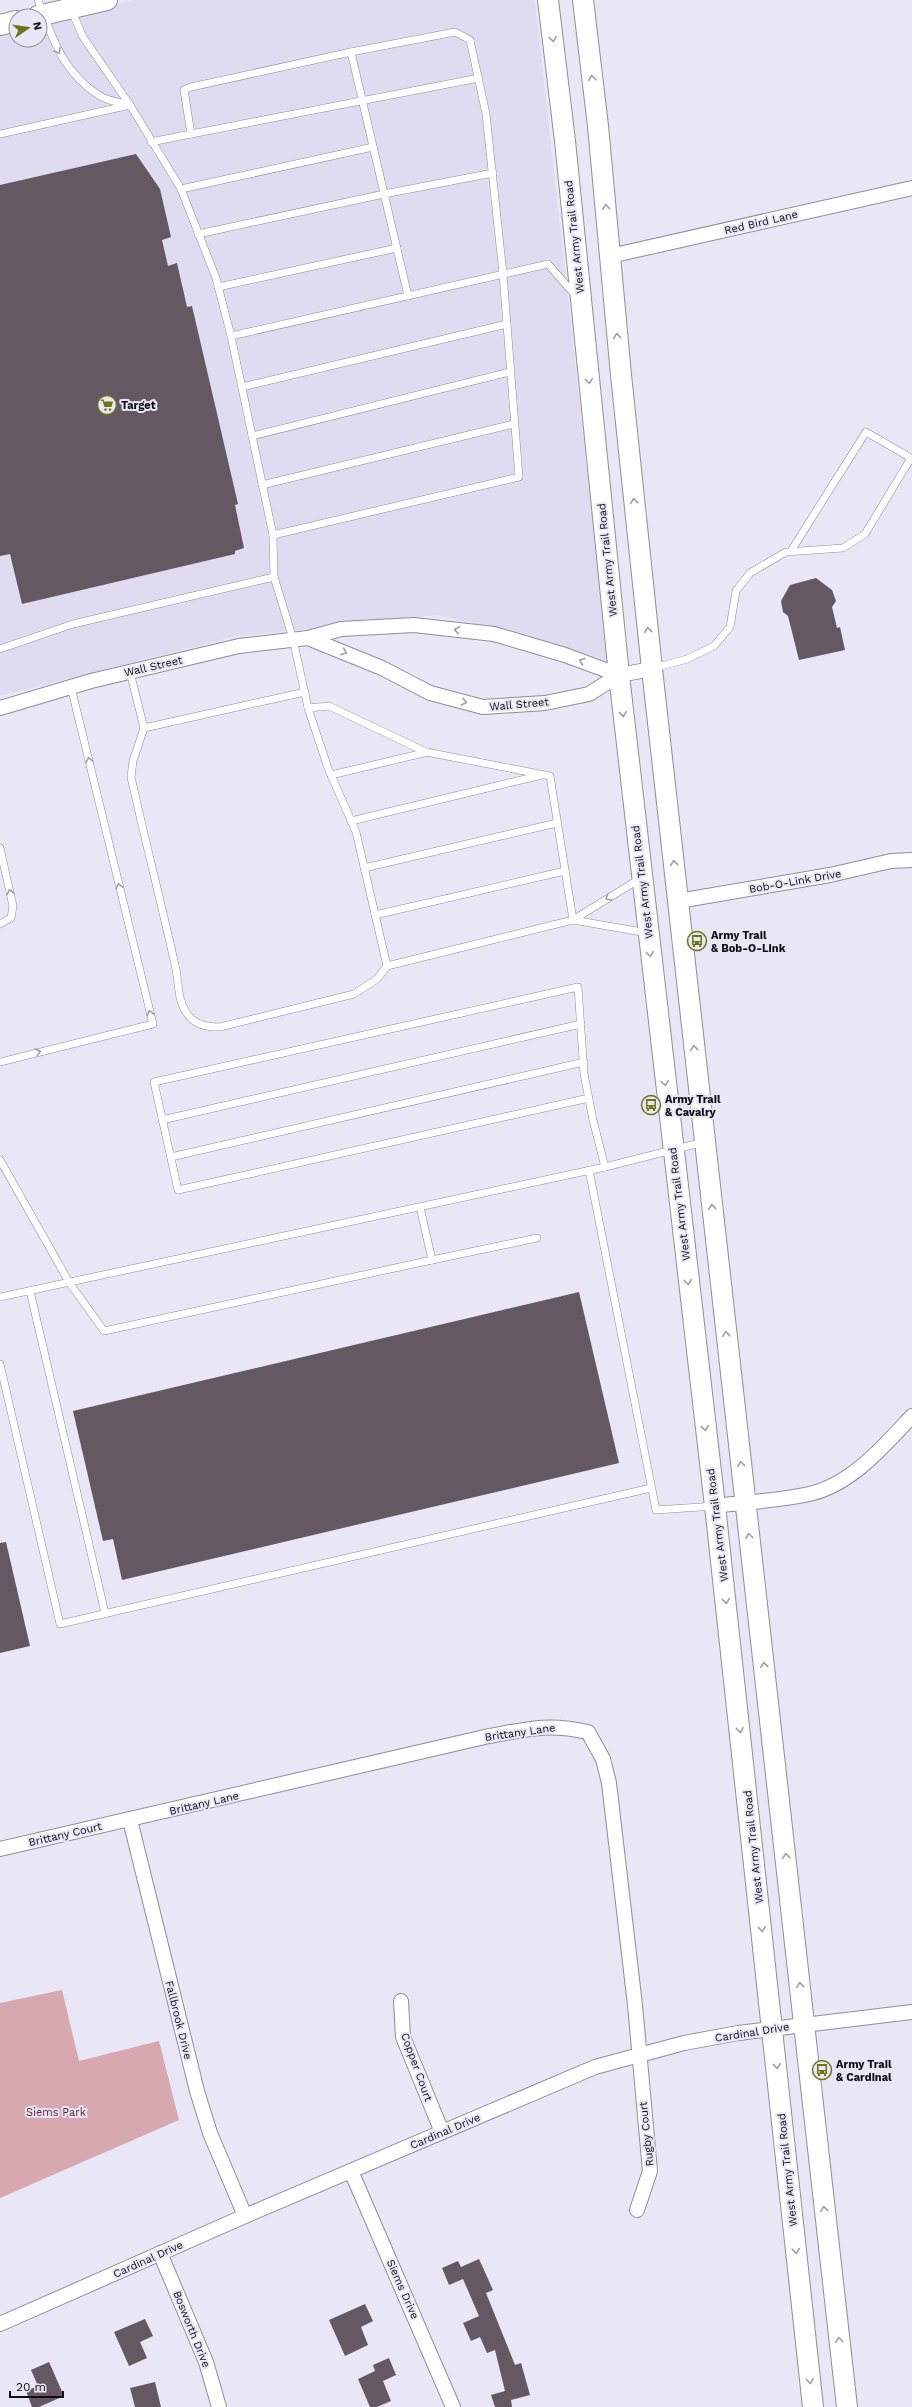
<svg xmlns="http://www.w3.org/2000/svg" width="912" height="2407" font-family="'Work Sans',sans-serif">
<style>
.built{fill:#e0dbf1}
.green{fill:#d7a8b0}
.building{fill:#645962}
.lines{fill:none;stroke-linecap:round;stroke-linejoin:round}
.lane-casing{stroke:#908d9b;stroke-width:8}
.street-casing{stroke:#908d9b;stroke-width:16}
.secondary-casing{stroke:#908d9b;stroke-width:22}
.lane{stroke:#fff;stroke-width:7}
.street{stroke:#fff;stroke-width:14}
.secondary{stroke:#fff;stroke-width:20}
.oneway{stroke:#9f9fa1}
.labels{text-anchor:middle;stroke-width:4;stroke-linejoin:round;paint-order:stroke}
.street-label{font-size:11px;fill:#100e13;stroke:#e9e6f5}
.poi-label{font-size:11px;font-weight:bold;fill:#100e13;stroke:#e9e6f5;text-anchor:start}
.park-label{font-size:11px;fill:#672235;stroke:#e9e6f5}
</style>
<rect width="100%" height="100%" fill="#e9e6f5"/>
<!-- built -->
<path class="built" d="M 134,0 L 535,0 L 608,661 L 539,639 L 437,615 L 237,636 L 0,696 L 0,31 L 16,27 L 16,40 L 40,40 L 40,22 Z"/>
<!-- green -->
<path class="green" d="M 62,1990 L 79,2061 L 159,2041 L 179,2120 L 0,2198 L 0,2003 Z"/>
<!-- building -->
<g class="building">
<path d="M 136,154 L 160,189 L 171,237 L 162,240 L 168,266 L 177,263 L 187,307 L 192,306 L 238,504 L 235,505 L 244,548 L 235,551 L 235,554 L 22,604 L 10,554 L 0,556 L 0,185 Z"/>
<path d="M 816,578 L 832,590 L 836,601 L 832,607 L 837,628 L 840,627 L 845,650 L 799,660 L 788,616 L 783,612 L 781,601 L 790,585 Z"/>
<path d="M 579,1292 L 619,1463 L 122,1580 L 113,1539 L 103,1541 L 73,1411 Z"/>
<path d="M 6,1542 L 30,1646 L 0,1653 L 0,1543 Z"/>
<path d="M 479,2259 L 493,2290 L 486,2293 L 515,2365 L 521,2363 L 530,2395 L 511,2400 L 512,2407 L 495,2407 L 491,2395 L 505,2391 L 495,2350 L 487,2353 L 480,2337 L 471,2341 L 463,2323 L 479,2316 L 463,2279 L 449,2285 L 442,2268 L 458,2261 L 461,2267 Z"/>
<path d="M 365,2304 L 373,2321 L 361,2327 L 368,2345 L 345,2356 L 329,2320 Z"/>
<path d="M 145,2319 L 153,2336 L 140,2342 L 147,2358 L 129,2366 L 114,2332 Z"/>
<path d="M 389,2358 L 396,2375 L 383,2381 L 391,2401 L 377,2407 L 370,2407 L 358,2379 L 375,2371 L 373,2365 Z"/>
<path d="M 49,2362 L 64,2396 L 39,2407 L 32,2407 L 26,2391 L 38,2386 L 31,2370 Z"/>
<path d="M 155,2382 L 161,2407 L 135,2407 L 130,2388 Z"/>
</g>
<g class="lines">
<defs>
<g id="lane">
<path d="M 38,0 C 53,39 62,72 100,96 C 108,101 120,102 129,105"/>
<path d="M 71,9 L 83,37 L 130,105"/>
<path d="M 351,52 L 408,296"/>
<path d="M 0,134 L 130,105 L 181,189 L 216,278 L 231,336 L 548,264 L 575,295"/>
<path d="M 191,134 L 479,78"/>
<path d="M 151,142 L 191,134 L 184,90 L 191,87 L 351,52 L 455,32 L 470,40 L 486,114 L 503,274 L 519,477 L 273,535 L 274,577"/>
<path d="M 181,189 L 373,147"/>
<path d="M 198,234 L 384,194 L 493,173"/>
<path d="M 218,287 L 397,248"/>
<path d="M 231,336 L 273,535"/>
<path d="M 242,387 L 507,324"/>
<path d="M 252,436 L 510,372"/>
<path d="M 262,485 L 514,424"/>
<path d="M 0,649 L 73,624 L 274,577 L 293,639 L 308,708"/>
<path d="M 654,668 L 687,659 L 714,646 L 730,627 L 736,591 L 750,573 L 786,552 L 843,548 L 865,534 L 911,458 L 866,432 L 791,551"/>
<path d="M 130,672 L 144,728 L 305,692"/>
<path d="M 144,728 L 133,761 L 131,777 C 145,840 161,902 175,965 C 179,980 177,999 186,1012 C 194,1025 206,1027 220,1027 L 354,994 L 377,979 L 387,966"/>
<path d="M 331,775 L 428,752"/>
<path d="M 351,821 L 542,775"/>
<path d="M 0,848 L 13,906 L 11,918 L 0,924"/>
<path d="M 364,868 L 557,823"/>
<path d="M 375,915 L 565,871"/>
<path d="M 573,920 L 550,776 L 426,752 L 329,706 L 308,708 L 328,768 L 356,832 L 387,966 L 573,920 L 641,878"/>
<path d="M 573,920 L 648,933"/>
<path d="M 0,1062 L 153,1024 L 71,687"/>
<path d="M 589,1098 L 178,1190 L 154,1082 L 578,987 L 584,1074 L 593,1120 L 605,1167"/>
<path d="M 162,1120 L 581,1024"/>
<path d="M 171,1157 L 584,1062"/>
<path d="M 0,1160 L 69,1282 L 104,1331 L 432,1260 L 420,1207"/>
<path d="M 589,1170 L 656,1510 L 715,1506"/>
<path d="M 432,1260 L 537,1238"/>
<path d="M 30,1291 L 105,1613"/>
<path d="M 0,1297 L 605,1167 L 704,1142"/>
<path d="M 0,1364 L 60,1624 L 651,1488"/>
</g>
<g id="street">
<path d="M 610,256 L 912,188"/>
<path d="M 308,638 L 382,668 L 430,693 L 483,707 L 545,703 L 589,694 L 619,675 L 652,669"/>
<path d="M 0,708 L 91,681 L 239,646 L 308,638 L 341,629 L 414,625 L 494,634 L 565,655 L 619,675"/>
<path d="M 678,901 L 830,875 L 891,861 L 912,860"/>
<path d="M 715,1506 C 746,1502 778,1501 809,1494 C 851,1485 884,1446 912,1416"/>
<path d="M 130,1820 L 197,2091 L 210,2133 L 245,2216"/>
<path d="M 0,1849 L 489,1736 C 528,1729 548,1723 588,1732 L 603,1759 L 609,1783 L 635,2005 L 650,2171 L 637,2210"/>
<path d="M 401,2001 L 403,2037 L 442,2132"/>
<path d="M 351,2171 L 453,2407"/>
<path d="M 160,2253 L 206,2362 L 219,2407"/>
<path d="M 0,2324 L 245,2216 L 595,2067 L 684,2043 L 738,2033 L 912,2012"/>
</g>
<g id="secondary">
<path d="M 548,0 L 565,141 L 619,675 L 715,1506 L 813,2407"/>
<path d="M 583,0 L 598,126 L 621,375 L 652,669 L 847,2407"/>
<path d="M 38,16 L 107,0"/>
<path d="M 0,25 L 16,21"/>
</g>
</defs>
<!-- lane casing -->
<use href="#lane" class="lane-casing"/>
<!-- street casing -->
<use href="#street" class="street-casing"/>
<!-- secondary casing -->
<use href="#secondary" class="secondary-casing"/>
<!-- lane -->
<use href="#lane" class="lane"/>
<!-- street -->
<use href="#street" class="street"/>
<!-- secondary -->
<use href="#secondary" class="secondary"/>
</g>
<!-- one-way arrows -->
<defs><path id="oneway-chevron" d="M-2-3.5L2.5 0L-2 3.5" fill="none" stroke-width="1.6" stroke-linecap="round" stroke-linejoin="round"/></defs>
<g class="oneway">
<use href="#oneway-chevron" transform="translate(553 39) rotate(83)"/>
<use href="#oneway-chevron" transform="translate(58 51) rotate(60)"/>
<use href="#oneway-chevron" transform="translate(592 78) rotate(-97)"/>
<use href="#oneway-chevron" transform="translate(606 207) rotate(-95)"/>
<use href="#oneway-chevron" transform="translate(617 336) rotate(-95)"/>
<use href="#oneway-chevron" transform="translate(589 381) rotate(84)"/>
<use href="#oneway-chevron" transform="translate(634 501) rotate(-96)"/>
<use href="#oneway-chevron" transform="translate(457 630) rotate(-173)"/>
<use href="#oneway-chevron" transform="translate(648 630) rotate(-96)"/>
<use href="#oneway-chevron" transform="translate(344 652) rotate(22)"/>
<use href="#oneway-chevron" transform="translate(582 661) rotate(-159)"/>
<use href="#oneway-chevron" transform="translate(464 702) rotate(14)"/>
<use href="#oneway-chevron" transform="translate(623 714) rotate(84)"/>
<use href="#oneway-chevron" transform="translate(89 760) rotate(-104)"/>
<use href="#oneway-chevron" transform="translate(674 863) rotate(-96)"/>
<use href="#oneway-chevron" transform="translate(119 886) rotate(-104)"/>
<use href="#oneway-chevron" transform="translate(10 892) rotate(-102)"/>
<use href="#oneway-chevron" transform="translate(608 898) rotate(148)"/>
<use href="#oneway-chevron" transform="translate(650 954) rotate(83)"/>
<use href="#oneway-chevron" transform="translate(150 1013) rotate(-104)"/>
<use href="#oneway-chevron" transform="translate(694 1048) rotate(-96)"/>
<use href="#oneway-chevron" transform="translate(38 1052) rotate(-14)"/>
<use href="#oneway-chevron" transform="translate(665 1083) rotate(83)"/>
<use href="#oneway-chevron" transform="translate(712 1207) rotate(-96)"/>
<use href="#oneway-chevron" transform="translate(688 1282) rotate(83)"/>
<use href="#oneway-chevron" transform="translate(726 1334) rotate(-96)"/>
<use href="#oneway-chevron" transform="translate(705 1428) rotate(83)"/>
<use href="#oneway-chevron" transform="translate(741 1464) rotate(-96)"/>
<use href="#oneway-chevron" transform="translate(749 1536) rotate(-97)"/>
<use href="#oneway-chevron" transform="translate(726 1601) rotate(84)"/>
<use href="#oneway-chevron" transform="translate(764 1665) rotate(-97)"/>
<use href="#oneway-chevron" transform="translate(740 1730) rotate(84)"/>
<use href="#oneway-chevron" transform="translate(786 1856) rotate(-96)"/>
<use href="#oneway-chevron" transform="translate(762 1929) rotate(84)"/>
<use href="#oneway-chevron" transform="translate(800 1985) rotate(-96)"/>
<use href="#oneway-chevron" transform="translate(777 2066) rotate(84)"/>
<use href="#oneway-chevron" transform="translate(824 2209) rotate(-96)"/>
<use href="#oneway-chevron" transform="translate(796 2251) rotate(84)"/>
<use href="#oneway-chevron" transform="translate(839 2340) rotate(-97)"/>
<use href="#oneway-chevron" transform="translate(810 2381) rotate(83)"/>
</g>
<!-- icons -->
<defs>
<symbol id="supermarket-ring" viewBox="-11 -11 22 22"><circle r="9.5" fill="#e9e6f5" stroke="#717318" stroke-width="1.5"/><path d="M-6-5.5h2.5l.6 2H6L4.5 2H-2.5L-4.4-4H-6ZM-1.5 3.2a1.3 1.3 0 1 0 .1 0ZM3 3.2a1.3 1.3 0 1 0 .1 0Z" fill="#717318"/></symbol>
<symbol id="bus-ring" viewBox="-11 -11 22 22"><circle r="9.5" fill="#e9e6f5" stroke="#717318" stroke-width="1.5"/><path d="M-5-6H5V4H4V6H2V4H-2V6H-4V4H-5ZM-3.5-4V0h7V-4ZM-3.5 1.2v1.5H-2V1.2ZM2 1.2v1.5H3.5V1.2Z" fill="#717318"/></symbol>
</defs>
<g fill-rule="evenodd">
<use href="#supermarket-ring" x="96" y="394" width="22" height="22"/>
<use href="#bus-ring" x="686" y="930" width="22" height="22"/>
<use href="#bus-ring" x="640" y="1094" width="22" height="22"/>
<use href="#bus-ring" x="811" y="2059" width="22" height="22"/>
</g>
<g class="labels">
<!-- street labels -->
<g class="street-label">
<text transform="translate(761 222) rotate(-13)" y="4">Red Bird Lane</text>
<text transform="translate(574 237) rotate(-96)" y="4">West Army Trail Road</text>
<text transform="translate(607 560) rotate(-96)" y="4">West Army Trail Road</text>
<text transform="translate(153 666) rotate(-13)" y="4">Wall Street</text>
<text transform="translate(519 704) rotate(-5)" y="4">Wall Street</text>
<text transform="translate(795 881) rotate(-10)" y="4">Bob-O-Link Drive</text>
<text transform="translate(642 882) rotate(-97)" y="4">West Army Trail Road</text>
<text transform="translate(679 1204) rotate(-97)" y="4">West Army Trail Road</text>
<text transform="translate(717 1525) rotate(-97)" y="4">West Army Trail Road</text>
<text transform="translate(520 1732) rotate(-8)" y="4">Brittany Lane</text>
<text transform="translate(204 1803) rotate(-13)" y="4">Brittany Lane</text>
<text transform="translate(65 1834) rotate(-13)" y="4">Brittany Court</text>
<text transform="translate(753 1847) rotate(-96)" y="4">West Army Trail Road</text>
<text transform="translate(179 2020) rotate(76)" y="4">Fallbrook Drive</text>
<text transform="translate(752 2032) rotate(-9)" y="4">Cardinal Drive</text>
<text transform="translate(417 2067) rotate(70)" y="4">Copper Court</text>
<text transform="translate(445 2131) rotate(-23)" y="4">Cardinal Drive</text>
<text transform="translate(646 2134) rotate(-96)" y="4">Rugby Court</text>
<text transform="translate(787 2170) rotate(-96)" y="4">West Army Trail Road</text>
<text transform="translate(148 2259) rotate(-24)" y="4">Cardinal Drive</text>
<text transform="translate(403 2289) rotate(66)" y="4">Siems Drive</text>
<text transform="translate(192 2329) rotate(68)" y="4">Bosworth Drive</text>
</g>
<!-- poi labels -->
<g class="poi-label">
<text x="121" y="409">Target</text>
<text x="711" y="939">Army Trail<tspan x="711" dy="13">&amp; Bob-O-Link</tspan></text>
<text x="665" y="1103">Army Trail<tspan x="665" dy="13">&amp; Cavalry</tspan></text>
<text x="836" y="2068">Army Trail<tspan x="836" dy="13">&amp; Cardinal</tspan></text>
</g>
<!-- park labels -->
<g class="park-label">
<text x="56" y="2116">Siems Park</text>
</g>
</g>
<!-- north arrow -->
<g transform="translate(28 28) rotate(77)"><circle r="19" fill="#e9e6f5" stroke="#92909b"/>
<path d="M0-3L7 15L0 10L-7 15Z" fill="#717318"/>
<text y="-6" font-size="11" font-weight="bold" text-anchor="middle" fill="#100e13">N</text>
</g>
<!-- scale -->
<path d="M10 2391v6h53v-6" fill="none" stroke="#100e13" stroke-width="2"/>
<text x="16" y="2391" font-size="12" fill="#100e13" stroke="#e9e6f5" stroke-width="3" paint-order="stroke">20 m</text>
</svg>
